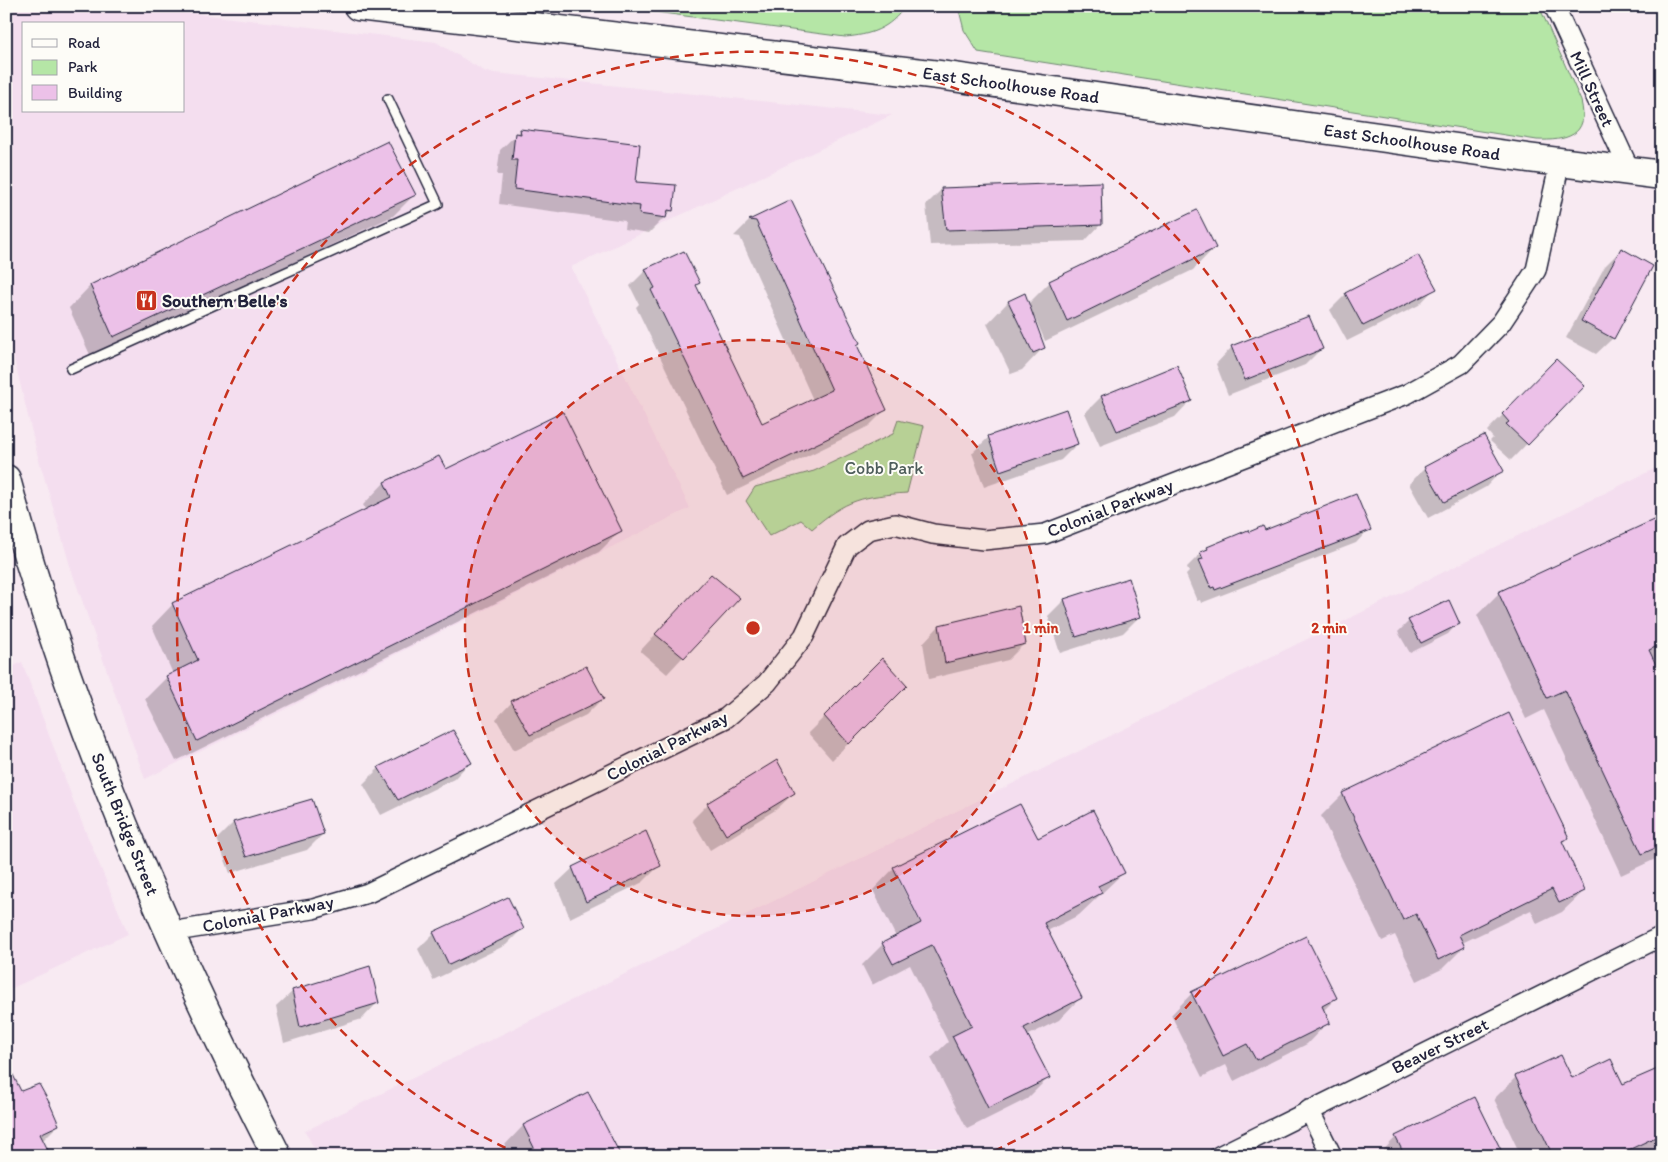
<svg xmlns="http://www.w3.org/2000/svg" width="1668" height="1162" font-family="Itim,sans-serif">
<style>
.built{fill:#f4deef;fill-rule:evenodd}
.green{fill:#b5e6a6;stroke:#6c8470}
.shadow{fill:#0003;fill-rule:evenodd}
.building{fill:#ecc1e8;stroke:#22223b}
.lines{fill:none;stroke-linecap:round;stroke-linejoin:round}
.service-casing{stroke:#22223b;stroke-width:12}
.minor-casing{stroke:#22223b;stroke-width:22}
.primary-casing{stroke:#22223b;stroke-width:31}
.trunk-casing{stroke:#22223b;stroke-width:31}
.service{stroke:#fdfcf7;stroke-width:9}
.minor{stroke:#fdfcf7;stroke-width:19}
.primary{stroke:#fdfcf7;stroke-width:28}
.trunk{stroke:#fdfcf7;stroke-width:28}
.ring{fill:none;stroke:#c8321e;stroke-width:2.5;stroke-dasharray:9 6}
.labels{text-anchor:middle;stroke-width:4;stroke-linejoin:round;paint-order:stroke}
.street-label{font-size:18px;fill:#22223b;stroke:#fdfcf7}
.poi-label{font-size:18px;font-weight:bold;fill:#22223b;stroke:#fdfcf7;text-anchor:start}
.park-label{font-size:18px;fill:#4e5d5b;stroke:#fdfcf7}
.centre{fill:#c8321e;stroke:#fdfcf7;stroke-width:2.5}
.ring-label{font-size:15px;text-anchor:middle;font-weight:bold;fill:#c8321e;stroke:#fdfcf7;stroke-width:4;stroke-linejoin:round;paint-order:stroke}
</style>
<rect width="100%" height="100%" fill="#f8eaf2"/>
<filter id="ink" filterUnits="userSpaceOnUse"><feTurbulence type="fractalNoise" baseFrequency=".02" numOctaves="2"/><feDisplacementMap in="SourceGraphic" scale="10" xChannelSelector="R" yChannelSelector="G"/><feConvolveMatrix kernelMatrix="1 2 1 2 8 2 1 2 1" color-interpolation-filters="sRGB"/></filter>
<g filter="url(#ink)">
<!-- built -->
<g class="built">
<path d="M 6,6 L 131,6 L 436,42 L 486,72 L 892,115 L 571,267 L 690,508 L 145,779 L 71,569 L 37,453 L 6,326 ZM 24,24 L 184,24 L 184,111 L 24,111 Z"/>
<path d="M 1662,465 L 1662,1156 L 318,1156 L 305,1131 Z"/>
<path d="M 22,662 L 76,808 L 128,934 L 6,991 L 6,670 Z"/>
</g>
<!-- green -->
<g class="green">
<path d="M 609,6 L 905,6 C 890,29 870,35 845,37 Z"/>
<path d="M 958,6 L 1539,6 L 1581,101 C 1590,136 1566,141 1537,140 L 978,52 L 964,30 Z"/>
<path d="M 898,420 L 924,426 L 907,493 C 864,496 846,499 812,529 L 801,520 L 769,536 L 746,501 L 755,487 L 814,471 L 893,434 Z"/>
</g>
<!-- shadow -->
<g class="shadow">
<path d="M 521,130 L 634,183 L 672,210 L 649,233 L 624,229 L 625,221 L 499,204 L 502,175 L 497,175 L 500,150 Z"/>
<path d="M 388,143 L 414,195 L 393,216 L 91,357 L 69,308 L 90,286 Z"/>
<path d="M 942,189 L 1101,224 L 1085,241 L 930,245 L 926,205 Z"/>
<path d="M 791,202 L 885,410 L 869,426 L 727,495 L 636,307 L 639,304 L 630,286 L 646,270 L 698,283 L 695,286 L 761,425 L 813,400 L 740,237 L 734,236 L 749,221 Z"/>
<path d="M 1214,248 L 1193,270 L 1045,341 L 1035,318 L 1033,319 L 1043,348 L 1022,370 L 1011,374 L 987,324 L 1008,302 L 1024,295 L 1028,304 L 1050,282 Z"/>
<path d="M 1621,250 L 1613,338 L 1596,354 L 1566,338 L 1605,266 Z"/>
<path d="M 1435,288 L 1419,305 L 1347,341 L 1330,310 L 1346,294 Z"/>
<path d="M 1232,347 L 1322,348 L 1305,365 L 1228,395 L 1216,364 Z"/>
<path d="M 1556,361 L 1583,386 L 1511,460 L 1490,441 L 1493,438 L 1487,431 Z"/>
<path d="M 1101,397 L 1191,400 L 1175,417 L 1100,446 L 1085,413 Z"/>
<path d="M 989,437 L 1077,444 L 1061,460 L 984,487 L 972,453 Z"/>
<path d="M 438,457 L 445,471 L 621,530 L 599,552 L 176,761 L 145,699 L 167,677 L 173,674 L 152,626 L 173,604 L 366,510 L 363,505 L 384,483 Z"/>
<path d="M 1425,468 L 1502,470 L 1486,487 L 1428,518 L 1409,484 Z"/>
<path d="M 1662,517 L 1662,654 L 1652,659 L 1662,680 L 1662,856 L 1621,875 L 1544,710 L 1526,719 L 1477,615 L 1499,593 Z"/>
<path d="M 1369,529 L 1356,543 L 1201,603 L 1200,600 L 1197,601 L 1186,575 L 1189,572 L 1187,567 L 1201,553 L 1264,532 Z"/>
<path d="M 695,592 L 738,598 L 667,674 L 640,651 Z"/>
<path d="M 1064,600 L 1140,616 L 1123,633 L 1060,653 L 1048,616 Z"/>
<path d="M 1018,608 L 1024,644 L 1008,660 L 929,679 L 923,643 L 939,626 Z"/>
<path d="M 1409,621 L 1458,623 L 1448,634 L 1410,653 L 1398,632 Z"/>
<path d="M 882,660 L 905,686 L 832,760 L 808,733 Z"/>
<path d="M 603,698 L 586,715 L 514,750 L 496,719 L 512,702 Z"/>
<path d="M 470,762 L 454,779 L 381,815 L 363,784 L 379,768 Z"/>
<path d="M 794,793 L 777,809 L 710,850 L 692,820 L 708,804 Z"/>
<path d="M 1343,794 L 1567,837 L 1561,844 L 1584,891 L 1562,912 L 1537,924 L 1531,910 L 1462,943 L 1464,947 L 1442,969 L 1417,981 L 1395,935 L 1382,941 L 1321,816 Z"/>
<path d="M 233,823 L 323,834 L 307,850 L 230,873 L 217,839 Z"/>
<path d="M 1037,840 L 1123,873 L 1079,915 L 1047,931 L 1080,998 L 1059,1020 L 1027,1036 L 1048,1078 L 1027,1099 L 967,1129 L 931,1058 L 948,1042 L 910,965 L 872,985 L 862,965 L 883,944 L 896,937 L 873,890 L 894,868 ZM 896,875 L 899,875 L 925,928 L 923,929 Z"/>
<path d="M 659,866 L 643,882 L 570,918 L 556,884 L 573,868 Z"/>
<path d="M 522,929 L 506,945 L 433,980 L 418,949 L 434,933 Z"/>
<path d="M 293,991 L 378,1002 L 362,1019 L 284,1043 L 276,1007 Z"/>
<path d="M 1192,993 L 1336,998 L 1323,1011 L 1328,1022 L 1307,1044 L 1234,1081 L 1226,1065 L 1202,1077 L 1171,1015 Z"/>
<path d="M 1560,1056 L 1571,1079 L 1623,1086 L 1662,1068 L 1662,1156 L 1658,1156 L 1655,1148 L 1638,1156 L 1521,1156 L 1494,1099 L 1516,1077 Z"/>
<path d="M 20,1093 L 58,1125 L 42,1141 Z"/>
<path d="M 587,1094 L 620,1156 L 506,1156 L 502,1148 L 523,1126 Z"/>
<path d="M 1396,1137 L 1503,1156 L 1378,1156 Z"/>
</g>
<!-- building -->
<g class="building">
<path d="M 520,129 L 640,144 L 636,182 L 676,185 L 673,211 L 668,210 L 666,218 L 639,214 L 640,206 L 514,189 L 517,160 L 512,160 L 515,133 L 521,134 Z"/>
<path d="M 388,141 L 416,195 L 113,337 L 90,285 Z"/>
<path d="M 1101,182 L 1102,225 L 946,230 L 941,188 Z"/>
<path d="M 791,200 L 860,343 L 857,345 L 887,410 L 743,479 L 651,290 L 655,288 L 645,269 L 684,251 L 700,283 L 696,285 L 762,423 L 832,390 L 756,221 L 749,220 Z"/>
<path d="M 1197,210 L 1216,248 L 1067,321 L 1049,281 Z"/>
<path d="M 1621,248 L 1653,266 L 1614,339 L 1581,321 Z"/>
<path d="M 1418,255 L 1437,289 L 1363,326 L 1345,293 Z"/>
<path d="M 1025,293 L 1045,348 L 1033,353 L 1008,301 Z"/>
<path d="M 1309,316 L 1323,349 L 1245,380 L 1231,346 Z"/>
<path d="M 1556,359 L 1585,386 L 1528,445 L 1506,424 L 1509,422 L 1502,414 Z"/>
<path d="M 1177,365 L 1192,401 L 1117,431 L 1101,396 Z"/>
<path d="M 1066,409 L 1078,444 L 1000,471 L 988,436 Z"/>
<path d="M 563,412 L 622,531 L 197,741 L 166,676 L 198,660 L 172,603 L 391,497 L 384,482 L 439,456 L 446,469 Z"/>
<path d="M 1484,435 L 1504,471 L 1444,502 L 1424,467 Z"/>
<path d="M 1356,494 L 1371,530 L 1215,590 L 1214,587 L 1211,588 L 1199,560 L 1203,559 L 1200,552 L 1208,549 L 1207,547 L 1248,530 L 1249,532 L 1263,526 L 1265,530 Z"/>
<path d="M 1662,516 L 1662,644 L 1649,650 L 1662,677 L 1662,845 L 1642,854 L 1565,690 L 1547,698 L 1498,592 Z"/>
<path d="M 711,574 L 740,598 L 684,658 L 655,634 Z"/>
<path d="M 1129,578 L 1141,617 L 1076,637 L 1064,599 Z"/>
<path d="M 1449,600 L 1460,624 L 1421,643 L 1408,620 Z"/>
<path d="M 1019,606 L 1026,644 L 945,663 L 939,625 Z"/>
<path d="M 882,658 L 907,686 L 849,744 L 824,716 Z"/>
<path d="M 586,666 L 604,699 L 530,735 L 511,701 Z"/>
<path d="M 1509,713 L 1569,838 L 1562,841 L 1585,891 L 1559,903 L 1552,889 L 1459,935 L 1465,947 L 1438,960 L 1416,914 L 1403,920 L 1342,793 Z"/>
<path d="M 453,730 L 472,763 L 398,800 L 378,767 Z"/>
<path d="M 777,760 L 795,793 L 726,835 L 707,803 Z"/>
<path d="M 312,799 L 324,834 L 246,857 L 233,822 Z"/>
<path d="M 1020,804 L 1038,838 L 1093,810 L 1125,873 L 1098,886 L 1102,893 L 1044,923 L 1082,998 L 1024,1028 L 1050,1078 L 988,1108 L 952,1036 L 972,1026 L 932,945 L 893,964 L 882,943 L 921,923 L 893,867 Z"/>
<path d="M 646,831 L 661,866 L 586,902 L 572,867 Z"/>
<path d="M 508,897 L 524,929 L 449,965 L 433,932 Z"/>
<path d="M 1306,936 L 1337,998 L 1322,1006 L 1330,1023 L 1256,1060 L 1247,1044 L 1223,1056 L 1191,992 Z"/>
<path d="M 370,966 L 379,1003 L 300,1027 L 292,990 Z"/>
<path d="M 1561,1055 L 1572,1078 L 1611,1059 L 1623,1084 L 1662,1067 L 1662,1134 L 1616,1156 L 1553,1156 L 1515,1076 Z"/>
<path d="M 6,1061 L 21,1091 L 39,1084 L 50,1104 L 59,1125 L 40,1134 L 51,1156 L 6,1156 Z"/>
<path d="M 588,1092 L 621,1156 L 538,1156 L 523,1125 Z"/>
<path d="M 1475,1097 L 1504,1156 L 1405,1156 L 1395,1136 Z"/>
</g>
<g class="lines">
<defs>
<path id="service" d="M 71,369 L 438,204 L 388,99"/>
<g id="minor">
<path d="M 1554,6 L 1630,171"/>
<path d="M 170,932 L 313,909 L 368,893 L 726,718 L 767,683 L 804,636 L 847,546 L 868,530 L 895,524 L 933,534 L 984,540 L 1045,534 L 1407,394 L 1461,364 L 1501,323 L 1523,290 L 1536,270 L 1560,162"/>
<path d="M 1309,1110 L 1332,1156"/>
<path d="M 1219,1156 L 1662,936"/>
</g>
<path id="primary" d="M 358,6 L 939,75 L 1528,158 L 1662,175"/>
<path id="trunk" d="M 6,479 C 69,715 166,939 277,1156"/>
</defs>
<!-- service casing -->
<use href="#service" class="service-casing"/>
<!-- minor casing -->
<use href="#minor" class="minor-casing"/>
<!-- primary casing -->
<use href="#primary" class="primary-casing"/>
<!-- trunk casing -->
<use href="#trunk" class="trunk-casing"/>
<!-- service -->
<use href="#service" class="service"/>
<!-- minor -->
<use href="#minor" class="minor"/>
<!-- primary -->
<use href="#primary" class="primary"/>
<!-- trunk -->
<use href="#trunk" class="trunk"/>
</g>
</g>
<!-- distance rings -->
<circle cx="753" cy="628" r="288" fill="#c8321e" fill-opacity=".12"/>
<g class="ring">
<circle cx="753" cy="628" r="288"/>
<path d="M519 1154A576 576 0 1 1 987 1154"/>
</g>
<!-- icons -->
<defs>
<symbol id="restaurant-square" viewBox="-11 -11 22 22"><rect x="-9" y="-9" width="18" height="18" rx="4" fill="#c8321e" stroke="#fdfcf7"/><path d="M-5-6h1v4h1v-4h1v4h1v-4h1v5L-1.5 .5V6h-2V.5L-5-1ZM5-6V6H3V1.5H1.5Q1.5-4 5-6Z" fill="#fff"/></symbol>
</defs>
<g fill-rule="evenodd">
<use href="#restaurant-square" x="134" y="288" width="25" height="25"/>
</g>
<g class="labels">
<!-- street labels -->
<g class="street-label">
<text transform="translate(1011 85) rotate(8)" y="6">East Schoolhouse Road</text>
<text transform="translate(1592 89) rotate(65)" y="6">Mill Street</text>
<text transform="translate(1412 142) rotate(8)" y="6">East Schoolhouse Road</text>
<text transform="translate(1110 508) rotate(-21)" y="6">Colonial Parkway</text>
<text transform="translate(667 746) rotate(-27)" y="6">Colonial Parkway</text>
<text transform="translate(125 824) rotate(68)" y="6">South Bridge Street</text>
<text transform="translate(268 914) rotate(-11)" y="6">Colonial Parkway</text>
<text transform="translate(1440 1046) rotate(-26)" y="6">Beaver Street</text>
</g>
<!-- poi labels -->
<g class="poi-label">
<text x="162" y="307">Southern Belle's</text>
</g>
<!-- park labels -->
<g class="park-label">
<text x="884" y="474">Cobb Park</text>
</g>
</g>
<circle cx="753" cy="628" r="8" class="centre"/>
<g class="ring-label">
<text x="1041" y="633">1 min</text>
<text x="1329" y="633">2 min</text>
</g>
<!-- margin -->
<rect width="1668" height="1162" fill="none" stroke="#fdfcf7" stroke-width="25"/>
<rect x="12" y="12" width="1643" height="1137" fill="none" stroke="#22223b" stroke-width="2" filter="url(#ink)"/>
<!-- legend -->
<rect x="22" y="22" width="162" height="90" fill="#fdfcf7" stroke="#a5a5ac"/>
<rect x="32" y="39" width="25" height="8" fill="#fdfcf7" stroke="#a5a5ac"/>
<text x="68" y="48" font-size="15" fill="#22223b">Road</text>
<rect x="32" y="60" width="25" height="15" fill="#b5e6a6" stroke="#a5a5ac"/>
<text x="68" y="72" font-size="15" fill="#22223b">Park</text>
<rect x="32" y="85" width="25" height="15" fill="#ecc1e8" stroke="#a5a5ac"/>
<text x="68" y="98" font-size="15" fill="#22223b">Building</text>
</svg>
